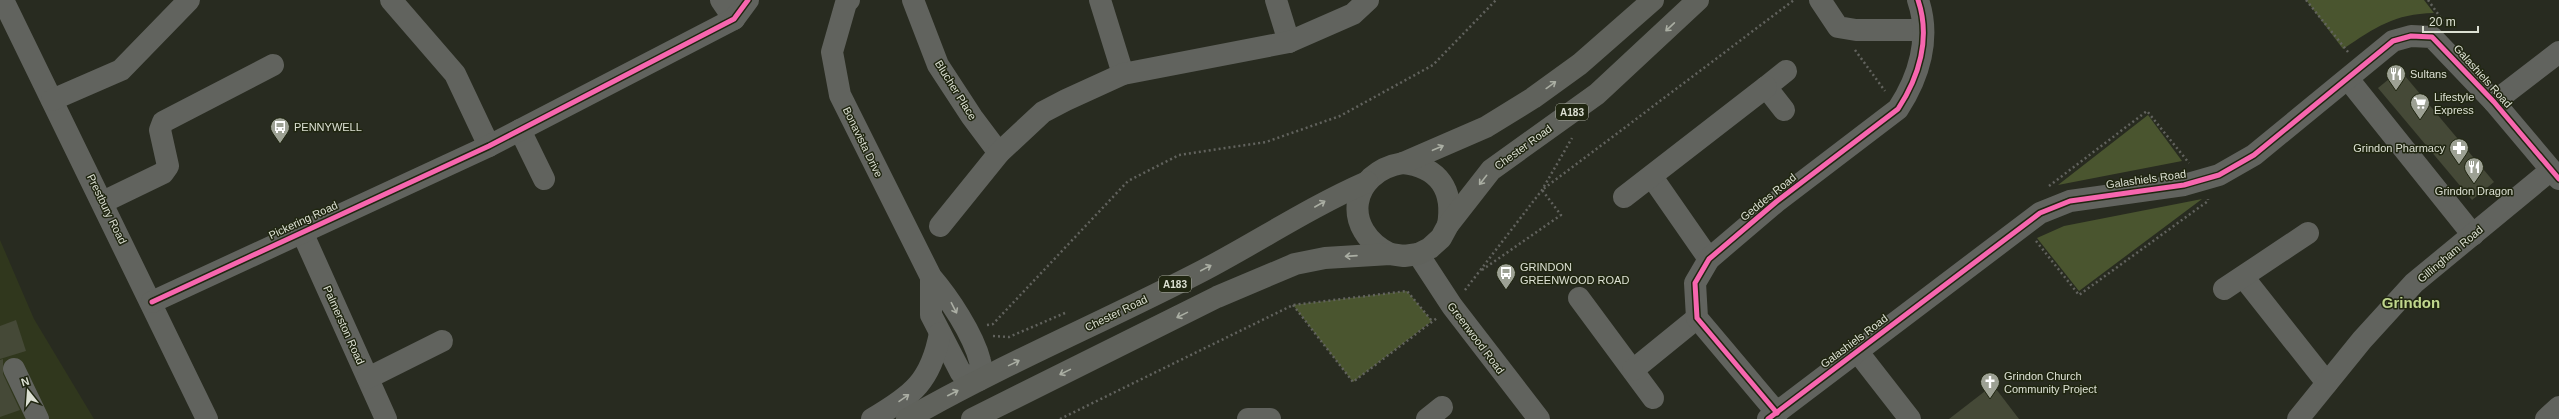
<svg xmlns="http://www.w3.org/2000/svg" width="2559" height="419" font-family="Arial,sans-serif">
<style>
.built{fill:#30371d}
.green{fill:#4a552f}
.building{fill:#454937}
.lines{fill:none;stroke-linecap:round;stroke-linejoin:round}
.path{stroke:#62635e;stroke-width:2.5;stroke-dasharray:2 3;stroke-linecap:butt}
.minor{stroke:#61635e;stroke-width:22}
.major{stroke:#60625c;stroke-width:22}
.cycleway-casing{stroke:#202611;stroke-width:8}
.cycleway{stroke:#f766af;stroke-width:5}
.oneway{stroke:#aaaea3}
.oneway2{stroke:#abaea4}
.labels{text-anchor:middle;stroke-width:3;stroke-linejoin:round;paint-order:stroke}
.shield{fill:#202611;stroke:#a4a899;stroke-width:1}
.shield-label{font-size:10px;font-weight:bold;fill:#dce0d3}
.poi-label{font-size:11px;fill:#dce0d3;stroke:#202611;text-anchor:start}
.street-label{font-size:11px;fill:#dce0d3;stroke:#202611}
.district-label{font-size:15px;font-weight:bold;fill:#c0d78d;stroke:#202611}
</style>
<rect width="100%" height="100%" fill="#282b20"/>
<!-- built -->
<path class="built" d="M 0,240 L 34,319 L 94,419 L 0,419 Z"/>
<!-- green -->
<g class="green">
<path d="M 2306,0 L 2424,0 L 2434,13 C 2394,14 2376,27 2343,49 Z"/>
<path d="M 2148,115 L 2182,161 L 2058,185 Z"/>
<path d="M 2202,199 L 2079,291 L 2037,238 L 2064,226 Z"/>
<path d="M 1407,291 L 1432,321 L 1353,382 L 1293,305 Z"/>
</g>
<!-- building -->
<g class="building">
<path d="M 2400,70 L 2494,182 L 2472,200 L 2378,88 Z"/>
<path d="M 16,320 L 26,351 L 0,359 L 0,326 Z"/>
<path d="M 3,359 L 3,374 L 20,410 L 0,417 L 0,360 Z"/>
<path d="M 1993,385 L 2019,419 L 1949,419 Z"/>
</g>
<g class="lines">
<!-- path -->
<g class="path">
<path d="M 2306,0 L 2348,52"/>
<path d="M 2428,0 L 2443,21"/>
<path d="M 1855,50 L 1885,91"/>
<path d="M 2049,186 L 2147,111 L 2189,163"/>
<path d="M 2036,241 L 2079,295 L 2208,201 L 2208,199"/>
<path d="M 1482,270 L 1561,215 L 1542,190 L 1794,0"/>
<path d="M 1465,290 L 1542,190 L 1572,138"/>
<path d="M 1293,305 L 1353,382 L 1437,318"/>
<path d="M 987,325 L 993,324 L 1128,181 L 1179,155 L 1266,142 L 1340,116 L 1433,65 L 1496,0"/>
<path d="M 993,336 L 1009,337 L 1065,313"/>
<path d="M 1060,419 L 1293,305 L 1407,291 L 1432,321"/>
</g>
<!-- minor -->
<g class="minor">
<path d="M 3,0 L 207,419"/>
<path d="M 391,0 L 455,74 L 489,146"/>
<path d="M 721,0 L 734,19"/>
<path d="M 849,0 L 846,3 L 832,52 L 840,95 L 931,277 C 949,298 973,334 980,361 C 982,366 980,374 979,380 L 961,373 L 931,315 L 931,277"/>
<path d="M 913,0 L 938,65 L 972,117 L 999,153"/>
<path d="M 1100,0 L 1123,74"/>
<path d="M 1276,0 L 1289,42"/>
<path d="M 1820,0 L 1838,27 L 1856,30 L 1923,30"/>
<path d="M 2348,79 L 2473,235"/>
<path d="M 52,100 L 121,70 L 189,0"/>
<path d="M 2494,102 L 2559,52"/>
<path d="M 1784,110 L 1766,87 L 1786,71"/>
<path d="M 520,130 L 544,179"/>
<path d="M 1652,177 L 1709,259"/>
<path d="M 1624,197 L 1766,87"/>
<path d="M 103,202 L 163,173 L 168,166 L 160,130 L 163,122 L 273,65"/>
<path d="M 940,226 L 999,153 L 1043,112 L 1066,100 L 1123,74 L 1289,42 L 1353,14 L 1368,0"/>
<path d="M 302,232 L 386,419"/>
<path d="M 1418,254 L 1452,306 L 1539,419"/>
<path d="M 2244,278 L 2327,383"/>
<path d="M 2224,289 L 2308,233"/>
<path d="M 1579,298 L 1653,398"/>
<path d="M 152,302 L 489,146 L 734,19 L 748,0"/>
<path d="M 1857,351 L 1910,419"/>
<path d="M 14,369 L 38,419"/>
<path d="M 1633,370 L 1697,318"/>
<path d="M 368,378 L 442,341"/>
<path d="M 1777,413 L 1697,318 L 1695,283 L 1709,259 L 1776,202 L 1898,109 C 1919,77 1931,38 1918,0"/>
<path d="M 872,419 C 913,395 931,381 940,333"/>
<path d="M 1248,419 L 1270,419"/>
<path d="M 1427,419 L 1442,407"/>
<path d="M 1768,419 L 2040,213 L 2070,201 L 2184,185 L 2219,175 L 2254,155 L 2393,41 L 2411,36 L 2432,37 L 2494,102 L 2559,179"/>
<path d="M 2298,419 L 2362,340 L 2414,283 L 2551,170"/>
<path d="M 2546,419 L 2559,407"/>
</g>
<!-- major -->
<g class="major">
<path d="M 1403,163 C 1439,167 1454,190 1448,225"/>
<path d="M 1390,254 C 1341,230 1349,172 1403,163 L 1486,127 L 1533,98 L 1580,64 L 1653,0"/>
<path d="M 907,419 C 1003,364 1106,321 1204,270 C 1259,241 1310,207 1367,182"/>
<path d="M 972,419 L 1217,297 L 1295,264 L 1325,258 L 1390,254 L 1404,256 L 1418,254 L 1430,248 L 1441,238 L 1448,225 L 1491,170 L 1597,94 L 1698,0"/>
</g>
<defs>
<g id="cycleway">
<path d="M 152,302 L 489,146 L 734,19 L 748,0"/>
<path d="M 1777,413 L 1697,318 L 1695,283 L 1709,259 L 1776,202 L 1898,109 C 1919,77 1931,38 1918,0"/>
<path d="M 1768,419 L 2040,213 L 2070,201 L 2184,185 L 2219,175 L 2254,155 L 2393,41 L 2411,36 L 2432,37 L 2494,102 L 2559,179"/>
</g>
</defs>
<!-- cycleway casing -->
<use href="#cycleway" class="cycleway-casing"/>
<!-- cycleway -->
<use href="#cycleway" class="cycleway"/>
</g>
<!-- one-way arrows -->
<defs><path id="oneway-shaft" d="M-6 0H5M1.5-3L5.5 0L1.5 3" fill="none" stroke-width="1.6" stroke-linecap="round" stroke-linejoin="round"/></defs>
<g class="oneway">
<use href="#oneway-shaft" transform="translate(1670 27) rotate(137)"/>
<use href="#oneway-shaft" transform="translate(1551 85) rotate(-36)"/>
<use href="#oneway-shaft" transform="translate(1438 148) rotate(-23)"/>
<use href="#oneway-shaft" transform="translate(1483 180) rotate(128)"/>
<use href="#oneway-shaft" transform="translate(1320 204) rotate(-30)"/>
<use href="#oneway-shaft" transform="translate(1351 256) rotate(176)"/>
<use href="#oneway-shaft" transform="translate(1206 268) rotate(-28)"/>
<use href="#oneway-shaft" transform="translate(1182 315) rotate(154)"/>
<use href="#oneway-shaft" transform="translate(1014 363) rotate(-26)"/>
<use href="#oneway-shaft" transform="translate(1065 372) rotate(154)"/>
<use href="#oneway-shaft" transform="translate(953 393) rotate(-27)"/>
</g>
<g class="oneway2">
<use href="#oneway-shaft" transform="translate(954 308) rotate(63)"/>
<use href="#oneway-shaft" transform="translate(904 398) rotate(-35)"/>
</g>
<!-- icons -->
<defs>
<symbol id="restaurant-pin" viewBox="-11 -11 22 30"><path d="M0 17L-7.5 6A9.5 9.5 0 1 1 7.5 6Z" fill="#9da194" stroke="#202611"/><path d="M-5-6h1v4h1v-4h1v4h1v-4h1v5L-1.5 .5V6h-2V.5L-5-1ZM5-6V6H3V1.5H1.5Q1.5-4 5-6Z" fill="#fff"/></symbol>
<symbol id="supermarket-pin" viewBox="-11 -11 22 30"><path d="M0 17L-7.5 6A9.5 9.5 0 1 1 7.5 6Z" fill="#9da194" stroke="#202611"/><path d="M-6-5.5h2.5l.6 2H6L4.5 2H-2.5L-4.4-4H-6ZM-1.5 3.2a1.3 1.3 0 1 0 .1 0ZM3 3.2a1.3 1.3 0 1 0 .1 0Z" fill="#fff"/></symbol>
<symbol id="bus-pin" viewBox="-11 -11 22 30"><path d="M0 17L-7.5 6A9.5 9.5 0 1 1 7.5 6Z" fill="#9da194" stroke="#202611"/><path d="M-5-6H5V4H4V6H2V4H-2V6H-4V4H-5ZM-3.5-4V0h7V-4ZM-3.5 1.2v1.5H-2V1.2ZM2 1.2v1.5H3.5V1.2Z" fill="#fff"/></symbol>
<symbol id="pharmacy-pin" viewBox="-11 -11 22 30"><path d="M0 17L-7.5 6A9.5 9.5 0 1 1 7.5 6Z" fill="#9da194" stroke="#202611"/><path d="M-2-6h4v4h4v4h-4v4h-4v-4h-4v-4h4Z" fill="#fff"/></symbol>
<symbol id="church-pin" viewBox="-11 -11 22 30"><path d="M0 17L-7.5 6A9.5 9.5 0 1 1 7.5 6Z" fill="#9da194" stroke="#202611"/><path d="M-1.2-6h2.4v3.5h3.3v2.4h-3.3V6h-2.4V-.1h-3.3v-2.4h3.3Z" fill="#fff"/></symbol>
</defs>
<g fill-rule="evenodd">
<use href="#restaurant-pin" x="2385" y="63" width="22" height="30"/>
<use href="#supermarket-pin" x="2409" y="92" width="22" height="30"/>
<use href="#bus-pin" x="269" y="116" width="22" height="30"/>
<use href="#pharmacy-pin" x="2448" y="137" width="22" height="30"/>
<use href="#restaurant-pin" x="2463" y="156" width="22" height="30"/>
<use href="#bus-pin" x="1495" y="262" width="22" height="30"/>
<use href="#church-pin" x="1979" y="371" width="22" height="30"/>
</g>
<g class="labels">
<!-- shield labels -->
<g class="shield">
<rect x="1556" y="104" width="32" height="16" rx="3"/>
<rect x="1159" y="276" width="32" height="16" rx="3"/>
</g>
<g class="shield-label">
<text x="1572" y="116">A183</text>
<text x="1175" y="288">A183</text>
</g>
<!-- poi labels -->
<g class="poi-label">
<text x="2410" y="78">Sultans</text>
<text x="2434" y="101">Lifestyle<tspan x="2434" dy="13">Express</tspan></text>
<text x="294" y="131">PENNYWELL</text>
<text x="2445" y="152" text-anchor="end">Grindon Pharmacy</text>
<text x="2474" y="195" text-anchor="middle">Grindon Dragon</text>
<text x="1520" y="271">GRINDON<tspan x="1520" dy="13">GREENWOOD ROAD</tspan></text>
<text x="2004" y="380">Grindon Church<tspan x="2004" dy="13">Community Project</tspan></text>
</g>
<!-- street labels -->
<g class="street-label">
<text transform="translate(2483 76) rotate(48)" y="4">Galashiels Road</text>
<text transform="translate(956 90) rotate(58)" y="4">Blucher Place</text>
<text transform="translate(863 142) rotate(64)" y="4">Bonavista Drive</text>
<text transform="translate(1523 147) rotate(-36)" y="4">Chester Road</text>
<text transform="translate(2146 179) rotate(-8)" y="4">Galashiels Road</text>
<text transform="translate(1768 197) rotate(-39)" y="4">Geddes Road</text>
<text transform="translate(107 209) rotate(64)" y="4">Prestbury Road</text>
<text transform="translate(303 220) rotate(-25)" y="4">Pickering Road</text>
<text transform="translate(2450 254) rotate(-40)" y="4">Gillingham Road</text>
<text transform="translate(1116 313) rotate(-26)" y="4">Chester Road</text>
<text transform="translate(344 325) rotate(66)" y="4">Palmerston Road</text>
<text transform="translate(1476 338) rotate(53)" y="4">Greenwood Road</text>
<text transform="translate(1854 341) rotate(-37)" y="4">Galashiels Road</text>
</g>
<!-- district labels -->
<g class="district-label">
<text x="2411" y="308">Grindon</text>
</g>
</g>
<!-- north arrow -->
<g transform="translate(28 391) rotate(343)" stroke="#202611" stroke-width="3" paint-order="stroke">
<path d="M0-3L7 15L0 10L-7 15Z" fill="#dce0d3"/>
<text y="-6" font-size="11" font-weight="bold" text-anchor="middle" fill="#dce0d3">N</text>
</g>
<!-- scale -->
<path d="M2423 26v6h55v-6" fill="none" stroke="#dce0d3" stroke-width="2"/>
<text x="2429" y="26" font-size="12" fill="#dce0d3" stroke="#202611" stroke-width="3" paint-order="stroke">20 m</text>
</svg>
